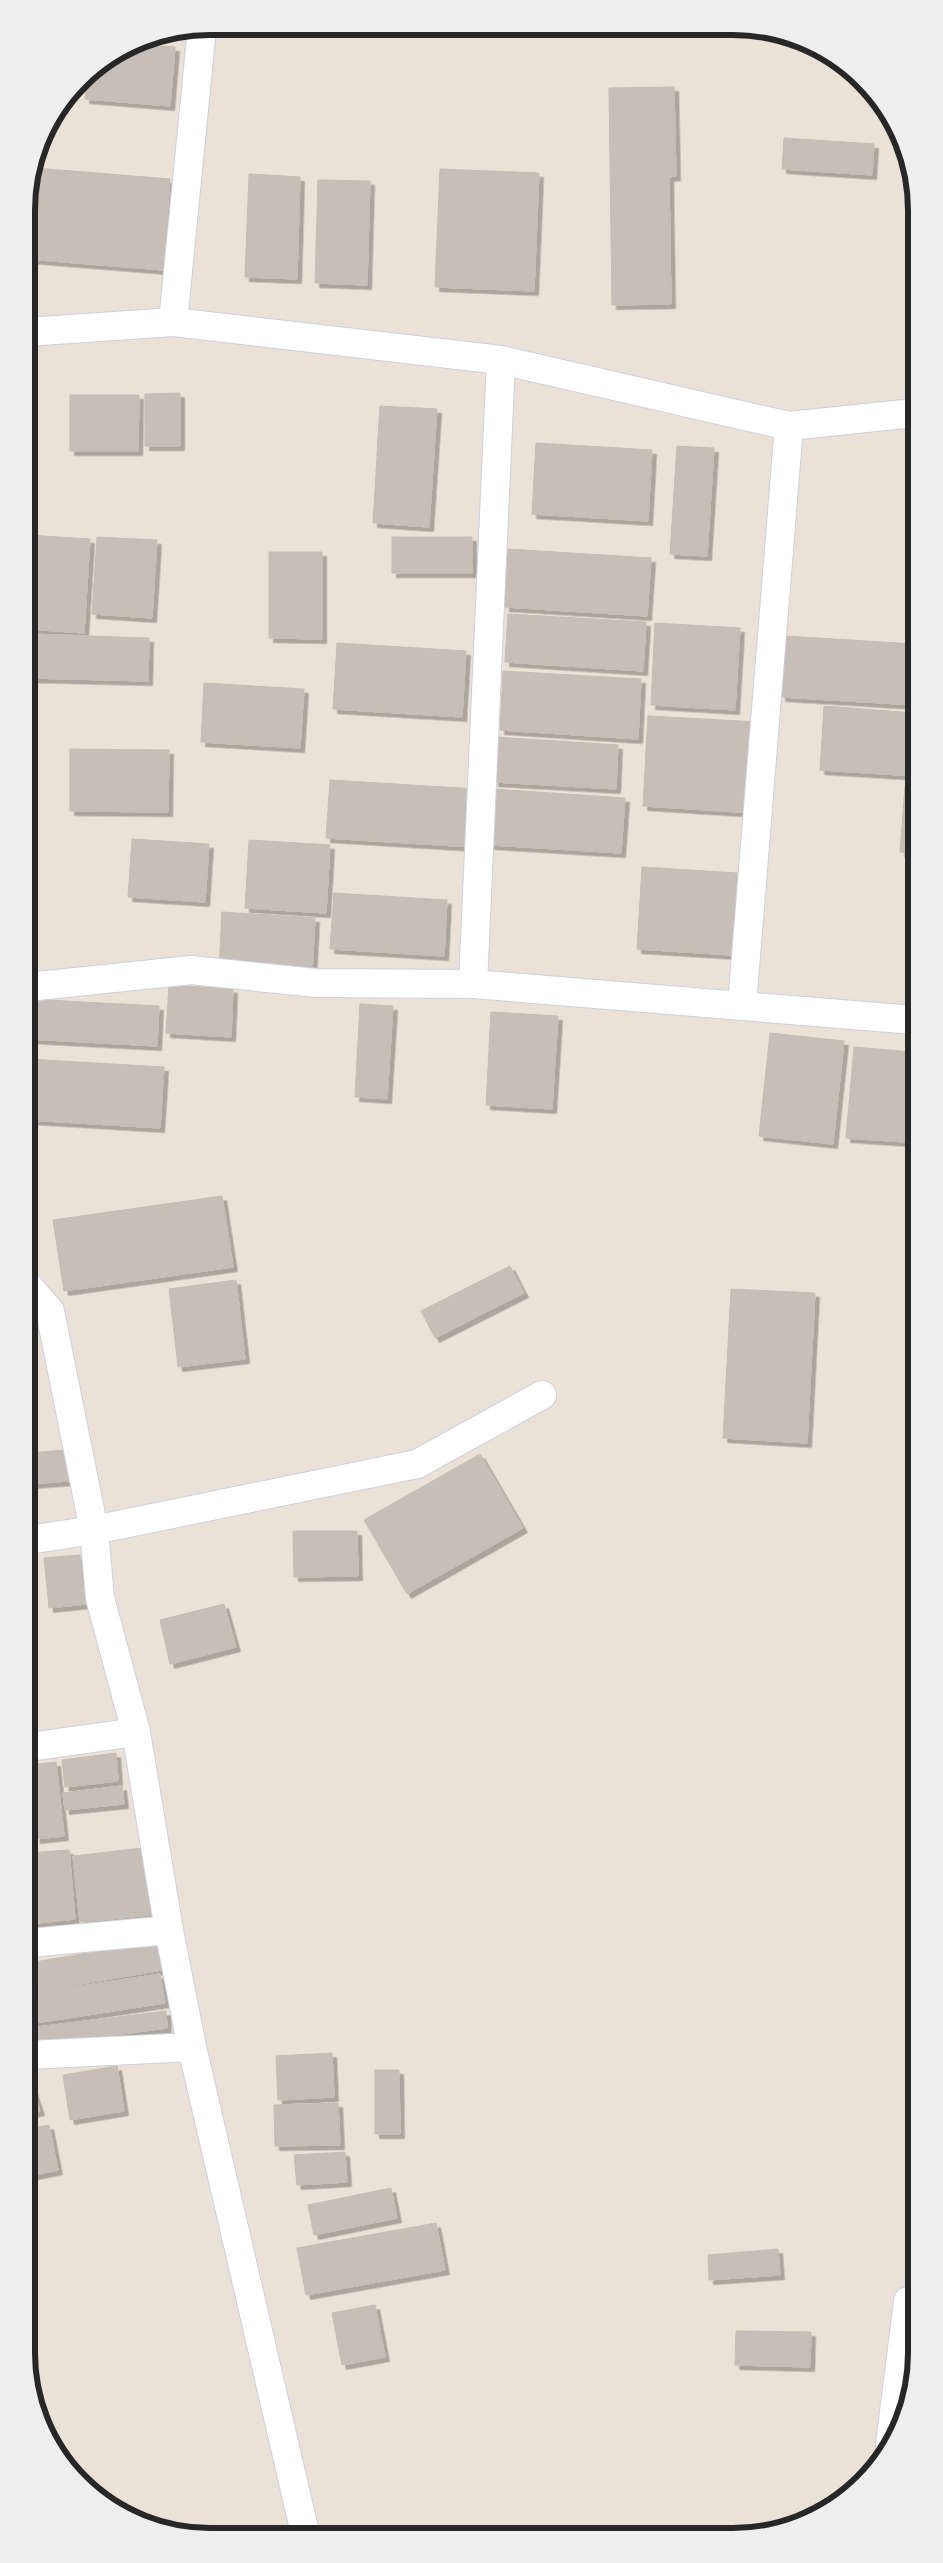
<svg xmlns="http://www.w3.org/2000/svg" width="943" height="2563" font-family="Signika,sans-serif">
<style>
.building{fill:#c6beb7;stroke:#c6bdb1;filter:url(#shadow)}
.lines{fill:none;stroke-linecap:round;stroke-linejoin:round}
.street-casing{stroke:#ccd1e1;stroke-width:30}
.street{stroke:#fff;stroke-width:28}
.rim{fill:none;stroke:#272727;stroke-width:6}
</style>
<defs>
<filter id="shadow"><feDropShadow dx="4.5" dy="4.5" stdDeviation="0" flood-color="#0004"/></filter>
</defs>
<rect width="100%" height="100%" fill="#ebe1d6"/>
<!-- building -->
<g class="building">
<path d="M 134,44 L 175,47 L 170,106 L 85,99 L 88,72 Z"/>
<path d="M 674,87 L 676,176 L 669,177 L 671,304 L 612,305 L 609,88 Z"/>
<path d="M 784,138 L 874,144 L 872,175 L 782,169 Z"/>
<path d="M 35,168 L 170,179 L 163,270 L 27,259 L 29,187 Z"/>
<path d="M 440,169 L 539,173 L 534,291 L 435,287 Z"/>
<path d="M 249,174 L 300,177 L 297,279 L 245,277 Z"/>
<path d="M 318,180 L 370,181 L 367,285 L 315,283 Z"/>
<path d="M 180,393 L 180,446 L 145,446 L 145,394 Z"/>
<path d="M 70,395 L 139,395 L 138,451 L 70,451 Z"/>
<path d="M 380,406 L 437,409 L 429,527 L 373,523 Z"/>
<path d="M 536,443 L 652,450 L 648,521 L 532,514 Z"/>
<path d="M 677,446 L 714,448 L 707,556 L 670,554 Z"/>
<path d="M 27,535 L 90,539 L 84,633 L 27,629 Z"/>
<path d="M 97,537 L 157,540 L 152,618 L 92,614 Z"/>
<rect x="392" y="537" width="80" height="36"/>
<path d="M 508,549 L 651,558 L 647,616 L 505,607 Z"/>
<path d="M 269,552 L 322,552 L 322,639 L 269,638 Z"/>
<path d="M 508,614 L 646,622 L 643,671 L 505,662 Z"/>
<path d="M 655,623 L 740,628 L 735,710 L 651,705 Z"/>
<path d="M 27,634 L 149,638 L 148,681 L 27,678 Z"/>
<path d="M 785,636 L 914,644 L 914,705 L 781,697 Z"/>
<path d="M 337,643 L 466,651 L 462,717 L 333,709 Z"/>
<path d="M 503,671 L 641,679 L 638,739 L 500,730 Z"/>
<path d="M 204,683 L 304,689 L 300,748 L 201,742 Z"/>
<path d="M 824,706 L 914,713 L 914,776 L 820,770 Z"/>
<path d="M 648,716 L 759,722 L 754,813 L 643,806 Z"/>
<path d="M 496,737 L 618,745 L 616,789 L 494,782 Z"/>
<path d="M 70,749 L 169,750 L 168,812 L 70,811 Z"/>
<path d="M 330,780 L 476,789 L 472,847 L 326,838 Z"/>
<path d="M 905,786 L 914,787 L 914,853 L 900,852 Z"/>
<path d="M 493,789 L 625,798 L 621,853 L 490,845 Z"/>
<path d="M 132,839 L 209,844 L 205,902 L 128,897 Z"/>
<path d="M 249,840 L 330,845 L 326,913 L 245,908 Z"/>
<path d="M 642,867 L 737,873 L 732,955 L 637,949 Z"/>
<path d="M 334,893 L 447,900 L 444,956 L 330,949 Z"/>
<path d="M 222,912 L 315,918 L 312,975 L 219,970 Z"/>
<path d="M 169,985 L 233,989 L 231,1037 L 166,1033 Z"/>
<path d="M 28,999 L 159,1006 L 157,1046 L 28,1039 Z"/>
<path d="M 360,1004 L 393,1006 L 387,1099 L 355,1097 Z"/>
<path d="M 491,1012 L 558,1016 L 552,1109 L 486,1105 Z"/>
<path d="M 770,1033 L 844,1041 L 833,1144 L 759,1136 Z"/>
<path d="M 854,1047 L 913,1052 L 905,1142 L 846,1138 Z"/>
<path d="M 28,1059 L 164,1067 L 160,1128 L 28,1120 Z"/>
<path d="M 915,1087 L 915,1161 L 909,1160 Z"/>
<path d="M 222,1196 L 233,1267 L 64,1291 L 53,1220 Z"/>
<path d="M 510,1266 L 524,1293 L 435,1338 L 421,1311 Z"/>
<path d="M 236,1280 L 245,1359 L 178,1367 L 169,1289 Z"/>
<path d="M 731,1289 L 815,1293 L 807,1443 L 723,1438 Z"/>
<path d="M 66,1450 L 69,1481 L 29,1484 L 28,1453 Z"/>
<path d="M 480,1454 L 523,1528 L 407,1594 L 364,1520 Z"/>
<path d="M 293,1531 L 357,1531 L 358,1576 L 294,1577 Z"/>
<path d="M 80,1555 L 86,1604 L 49,1608 L 44,1558 Z"/>
<path d="M 224,1604 L 236,1647 L 170,1664 L 160,1620 Z"/>
<path d="M 116,1753 L 118,1781 L 65,1787 L 62,1760 Z"/>
<path d="M 56,1762 L 64,1836 L 36,1839 L 29,1765 Z"/>
<path d="M 122,1786 L 124,1804 L 65,1810 L 63,1793 Z"/>
<path d="M 143,1848 L 150,1915 L 80,1922 L 73,1856 Z"/>
<path d="M 69,1850 L 75,1919 L 29,1924 L 29,1853 Z"/>
<path d="M 157,1941 L 162,1970 L 29,1993 L 29,1963 Z"/>
<path d="M 160,1974 L 165,2003 L 29,2024 L 29,1994 Z"/>
<path d="M 166,2011 L 167,2028 L 29,2046 L 29,2028 Z"/>
<path d="M 332,2053 L 334,2097 L 278,2100 L 276,2056 Z"/>
<path d="M 117,2066 L 124,2111 L 70,2120 L 63,2075 Z"/>
<path d="M 375,2070 L 399,2070 L 400,2134 L 375,2134 Z"/>
<path d="M 30,2080 L 40,2111 L 29,2114 L 29,2081 Z"/>
<path d="M 338,2103 L 340,2145 L 275,2146 L 274,2105 Z"/>
<path d="M 49,2125 L 58,2170 L 30,2176 L 29,2129 Z"/>
<path d="M 345,2152 L 347,2182 L 297,2185 L 294,2155 Z"/>
<path d="M 391,2188 L 397,2218 L 314,2235 L 308,2205 Z"/>
<path d="M 436,2223 L 445,2270 L 306,2295 L 297,2248 Z"/>
<path d="M 778,2249 L 780,2275 L 709,2280 L 708,2255 Z"/>
<path d="M 375,2305 L 385,2357 L 342,2365 L 332,2313 Z"/>
<path d="M 736,2331 L 811,2332 L 810,2367 L 735,2365 Z"/>
</g>
<g class="lines">
<defs>
<g id="street">
<path d="M 173,322 L 202,28"/>
<path d="M 27,332 L 173,322 L 501,360 L 789,426 L 914,413"/>
<path d="M 501,360 L 473,984 L 914,1020"/>
<path d="M 28,987 L 191,970 L 316,983 L 473,984"/>
<path d="M 742,1005 L 789,426"/>
<path d="M 28,1286 L 50,1311 L 94,1530 L 100,1598 L 136,1732 L 169,1930 L 192,2047 L 305,2533"/>
<path d="M 29,1540 L 94,1530 L 417,1464 L 542,1395"/>
<path d="M 29,1747 L 136,1732"/>
<path d="M 29,1943 L 169,1930"/>
<path d="M 29,2055 L 192,2047"/>
<path d="M 890,2444 L 908,2301 L 916,2301"/>
</g>
</defs>
<!-- street casing -->
<use href="#street" class="street-casing"/>
<!-- street -->
<use href="#street" class="street"/>
</g>
<!-- crop -->
<path d="M0 0H943V2563H0ZM210 35H733A175 175 0 0 1 908 210V2353A175 175 0 0 1 733 2528H210A175 175 0 0 1 35 2353V210A175 175 0 0 1 210 35Z" fill="#eee" fill-rule="evenodd"/>
<path class="rim" d="M210 35H733A175 175 0 0 1 908 210V2353A175 175 0 0 1 733 2528H210A175 175 0 0 1 35 2353V210A175 175 0 0 1 210 35Z"/>
</svg>
